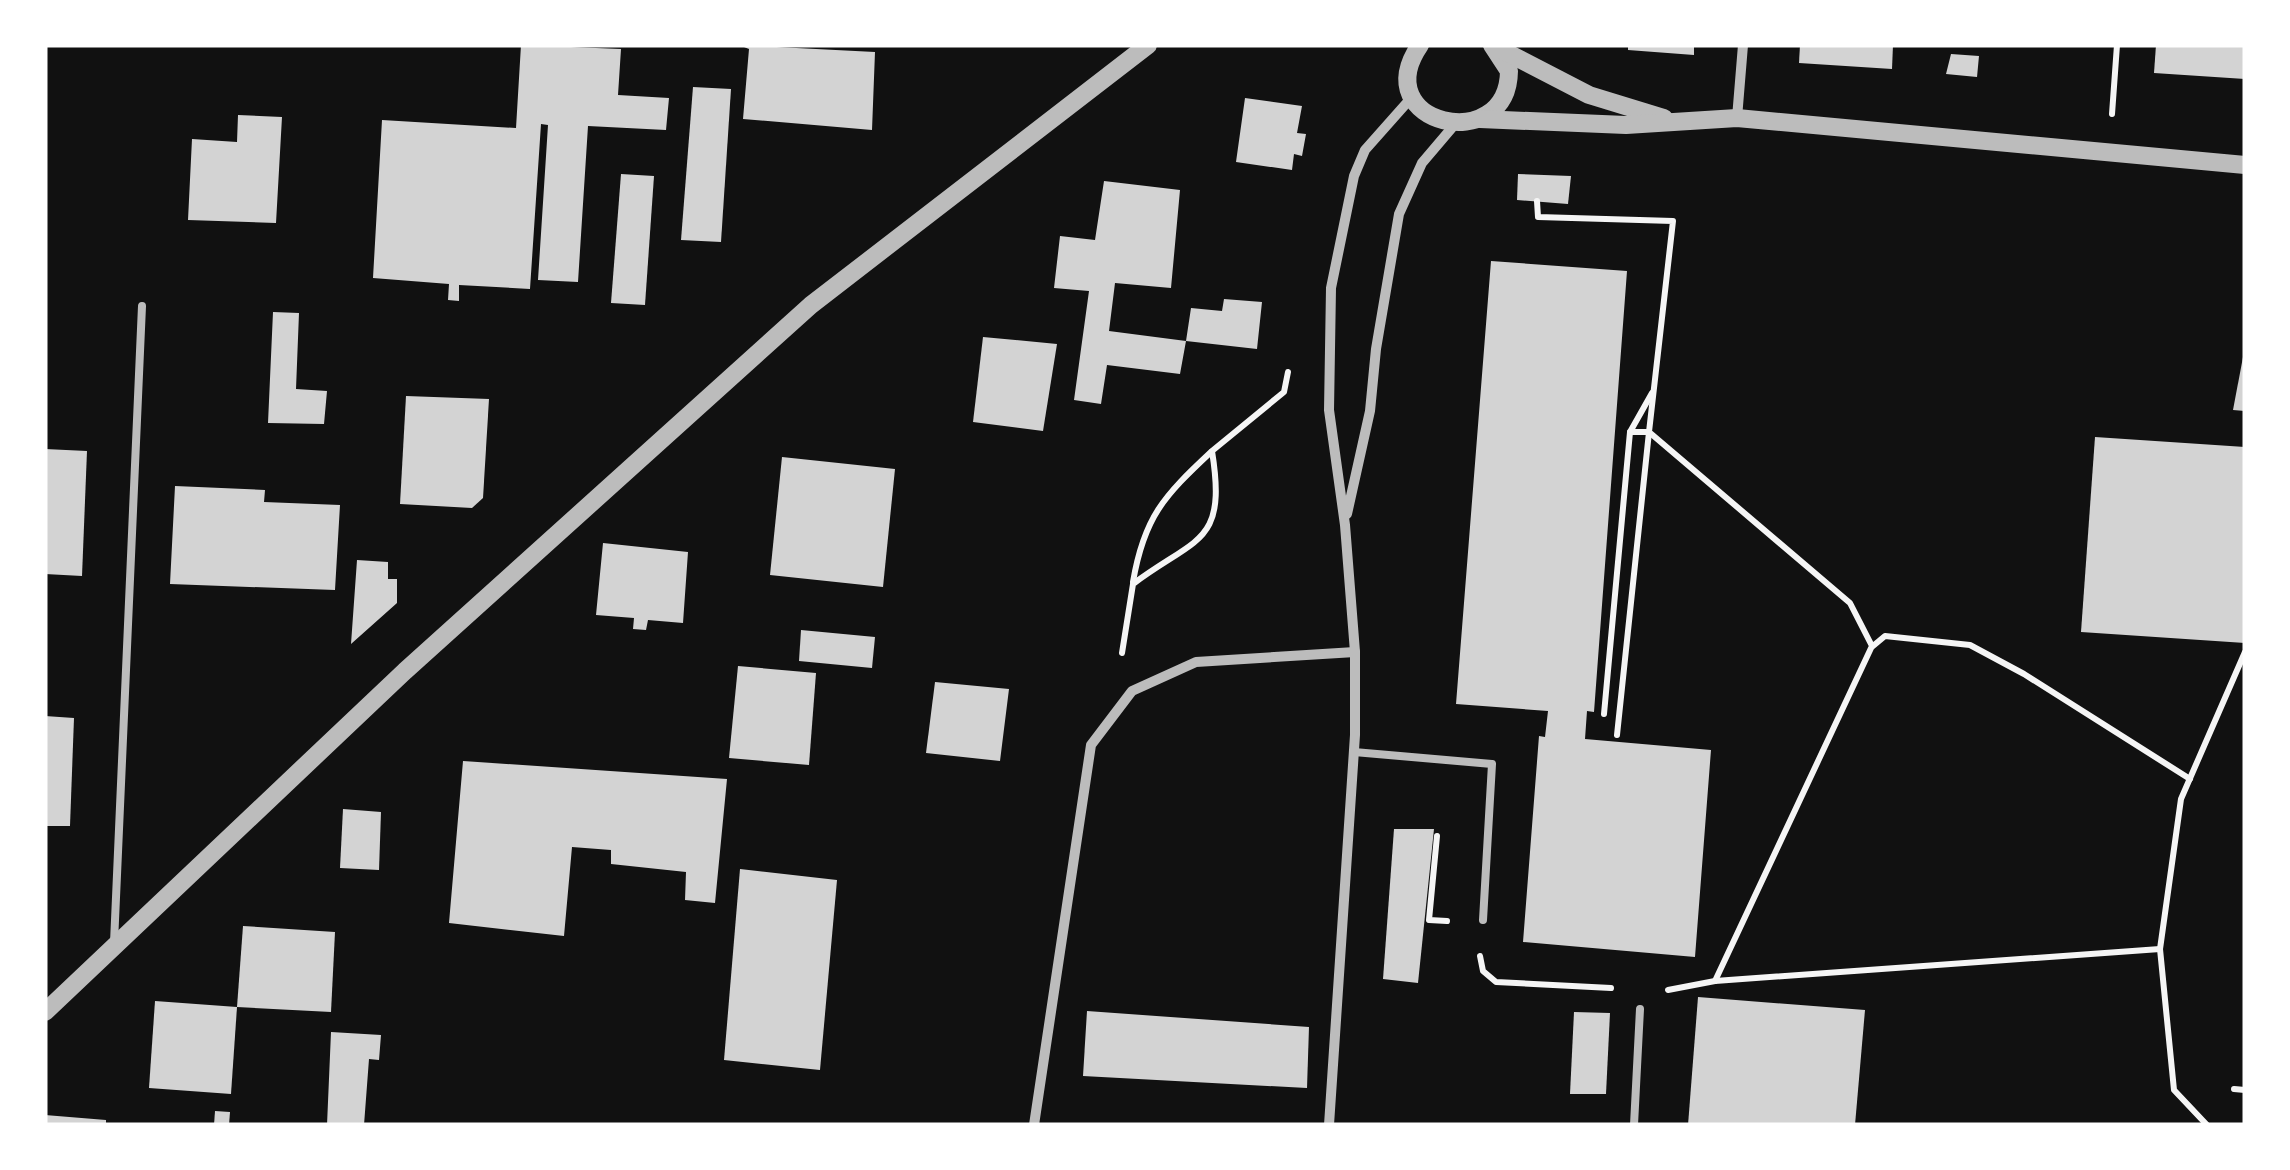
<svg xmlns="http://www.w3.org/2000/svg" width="2290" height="1170" font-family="'Asap Condensed',sans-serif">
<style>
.building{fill:#d3d3d3}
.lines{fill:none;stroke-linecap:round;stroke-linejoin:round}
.path{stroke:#f5f5f5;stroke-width:6}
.service{stroke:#bcbcbc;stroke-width:8}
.minor{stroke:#bcbcbc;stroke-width:10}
.tertiary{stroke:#bcbcbc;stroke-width:18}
</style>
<rect width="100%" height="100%" fill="#111"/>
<!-- building -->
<g class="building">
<path d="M 521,45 L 621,49 L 618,95 L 669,98 L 666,130 L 588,126 L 578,282 L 538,280 L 548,125 L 541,124 L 530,289 L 459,285 L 459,301 L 448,300 L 449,284 L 373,278 L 382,120 L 516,128 Z"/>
<path d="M 739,45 L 875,52 L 872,130 L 743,119 L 749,49 Z"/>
<path d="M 1628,45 L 1694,45 L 1694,55 L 1628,50 Z"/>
<path d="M 1800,45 L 1893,45 L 1892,69 L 1799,63 Z"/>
<path d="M 2156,45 L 2245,45 L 2245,79 L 2154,73 Z"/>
<path d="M 1951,54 L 1979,56 L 1977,77 L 1946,74 Z"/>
<path d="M 693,87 L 731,89 L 721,242 L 681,240 Z"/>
<path d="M 1245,98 L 1302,106 L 1297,133 L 1306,134 L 1302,156 L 1294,154 L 1292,170 L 1236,162 Z"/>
<path d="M 238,115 L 282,117 L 276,223 L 188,220 L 192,139 L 237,142 Z"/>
<path d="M 621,174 L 654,176 L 645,305 L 611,303 Z"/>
<path d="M 1518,174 L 1571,176 L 1568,204 L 1517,200 Z"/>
<path d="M 1104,181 L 1180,190 L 1171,288 L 1115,283 L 1109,331 L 1186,341 L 1180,374 L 1107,365 L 1101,404 L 1074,400 L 1089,291 L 1054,288 L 1060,236 L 1095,240 Z"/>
<path d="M 1491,261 L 1627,271 L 1594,712 L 1587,711 L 1585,739 L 1711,750 L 1695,957 L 1523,942 L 1539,736 L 1545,737 L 1548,711 L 1456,704 Z"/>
<path d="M 1224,299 L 1262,302 L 1257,349 L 1186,341 L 1191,308 L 1222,311 Z"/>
<path d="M 273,312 L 299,313 L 296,389 L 327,391 L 324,424 L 268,423 Z"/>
<path d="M 983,337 L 1057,344 L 1043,431 L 973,422 Z"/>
<path d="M 2243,357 L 2245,357 L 2245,411 L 2233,410 Z"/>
<path d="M 406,396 L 489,399 L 483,498 L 472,508 L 400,504 Z"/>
<path d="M 2095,437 L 2245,447 L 2245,643 L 2081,632 Z"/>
<path d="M 45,449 L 87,451 L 82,576 L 45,574 Z"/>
<path d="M 782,457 L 895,469 L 883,587 L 770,575 Z"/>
<path d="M 175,486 L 265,490 L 264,502 L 340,505 L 335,590 L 170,584 Z"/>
<path d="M 603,543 L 688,552 L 683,623 L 648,620 L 646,630 L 633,629 L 634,618 L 596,615 Z"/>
<path d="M 357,560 L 388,562 L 388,579 L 397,579 L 397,603 L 351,644 Z"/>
<path d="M 801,630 L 875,637 L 872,668 L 799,661 Z"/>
<path d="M 738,666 L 816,673 L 809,765 L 729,758 Z"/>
<path d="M 935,682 L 1009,689 L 1000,761 L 926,753 Z"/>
<path d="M 45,716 L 74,718 L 70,826 L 45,826 Z"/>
<path d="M 463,761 L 727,779 L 715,903 L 685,900 L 686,872 L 611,864 L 611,850 L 572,847 L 564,936 L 449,923 Z"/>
<path d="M 343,809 L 381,812 L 379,870 L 340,868 Z"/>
<path d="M 1394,829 L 1434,829 L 1418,983 L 1383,979 Z"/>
<path d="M 740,869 L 837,880 L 820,1070 L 724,1060 Z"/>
<path d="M 243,926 L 335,932 L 331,1012 L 237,1007 Z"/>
<path d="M 1698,997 L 1865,1010 L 1855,1125 L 1688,1125 Z"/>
<path d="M 155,1001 L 237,1007 L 231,1094 L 149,1088 Z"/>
<path d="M 1087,1011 L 1309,1027 L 1307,1088 L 1083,1076 Z"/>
<path d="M 1574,1012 L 1610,1013 L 1606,1094 L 1570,1094 Z"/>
<path d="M 331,1032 L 381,1035 L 379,1060 L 369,1059 L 364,1125 L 327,1125 Z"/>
<path d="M 215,1111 L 230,1112 L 229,1125 L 214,1125 Z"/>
<path d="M 45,1115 L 106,1120 L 106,1125 L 45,1125 Z"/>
</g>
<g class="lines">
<!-- path -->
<g class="path">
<path d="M 2112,114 L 2117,45"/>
<path d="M 1537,201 L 1538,217 L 1673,221 L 1649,432 L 1850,603 L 1872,646 L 1715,981"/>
<path d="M 1133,582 C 1144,517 1164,496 1211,452"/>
<path d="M 1873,646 L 1885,636 L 1970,645 L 2024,674 L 2190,779"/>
<path d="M 1122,653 L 1133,584 C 1197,536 1227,545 1212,451 L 1284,392 L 1288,372"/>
<path d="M 1604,714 L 1630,432 L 1652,393"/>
<path d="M 1617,735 L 1649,432 L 1630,432"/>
<path d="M 1437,836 L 1429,920 L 1447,921"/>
<path d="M 1480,956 L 1483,971 L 1496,982 L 1611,988"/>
<path d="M 1668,990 L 1715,981 L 2160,949"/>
<path d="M 2234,1089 L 2245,1090"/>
<path d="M 2207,1125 L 2174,1090 L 2160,949 L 2181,799 L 2245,652"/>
</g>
<!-- service -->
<g class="service">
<path d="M 1354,752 L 1492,764 L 1483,920"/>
<path d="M 114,943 L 142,306"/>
<path d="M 1634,1125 L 1640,1009"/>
</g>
<!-- minor -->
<g class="minor">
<path d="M 1737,118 L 1743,45"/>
<path d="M 1347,514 L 1370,411 L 1376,349 L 1399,214 L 1422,163 L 1456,123"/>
<path d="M 1034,1125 L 1091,745 L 1132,691 L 1196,662 L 1355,652"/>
<path d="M 1329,1125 L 1355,735 L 1355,652 L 1345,525 L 1329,410 L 1331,288 L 1354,176 L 1365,150 L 1412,97"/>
</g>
<!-- tertiary -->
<g class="tertiary">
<path d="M 1420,45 C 1365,125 1508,157 1509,71 L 1492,45"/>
<path d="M 1500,49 L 1589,95 L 1664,118"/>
<path d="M 1480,119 L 1626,125 L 1737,118 L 2245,165"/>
<path d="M 45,1012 L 405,671 L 811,305 L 1148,45"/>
</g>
</g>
<!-- border -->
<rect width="2290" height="1170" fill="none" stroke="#ffffff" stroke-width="95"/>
</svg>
